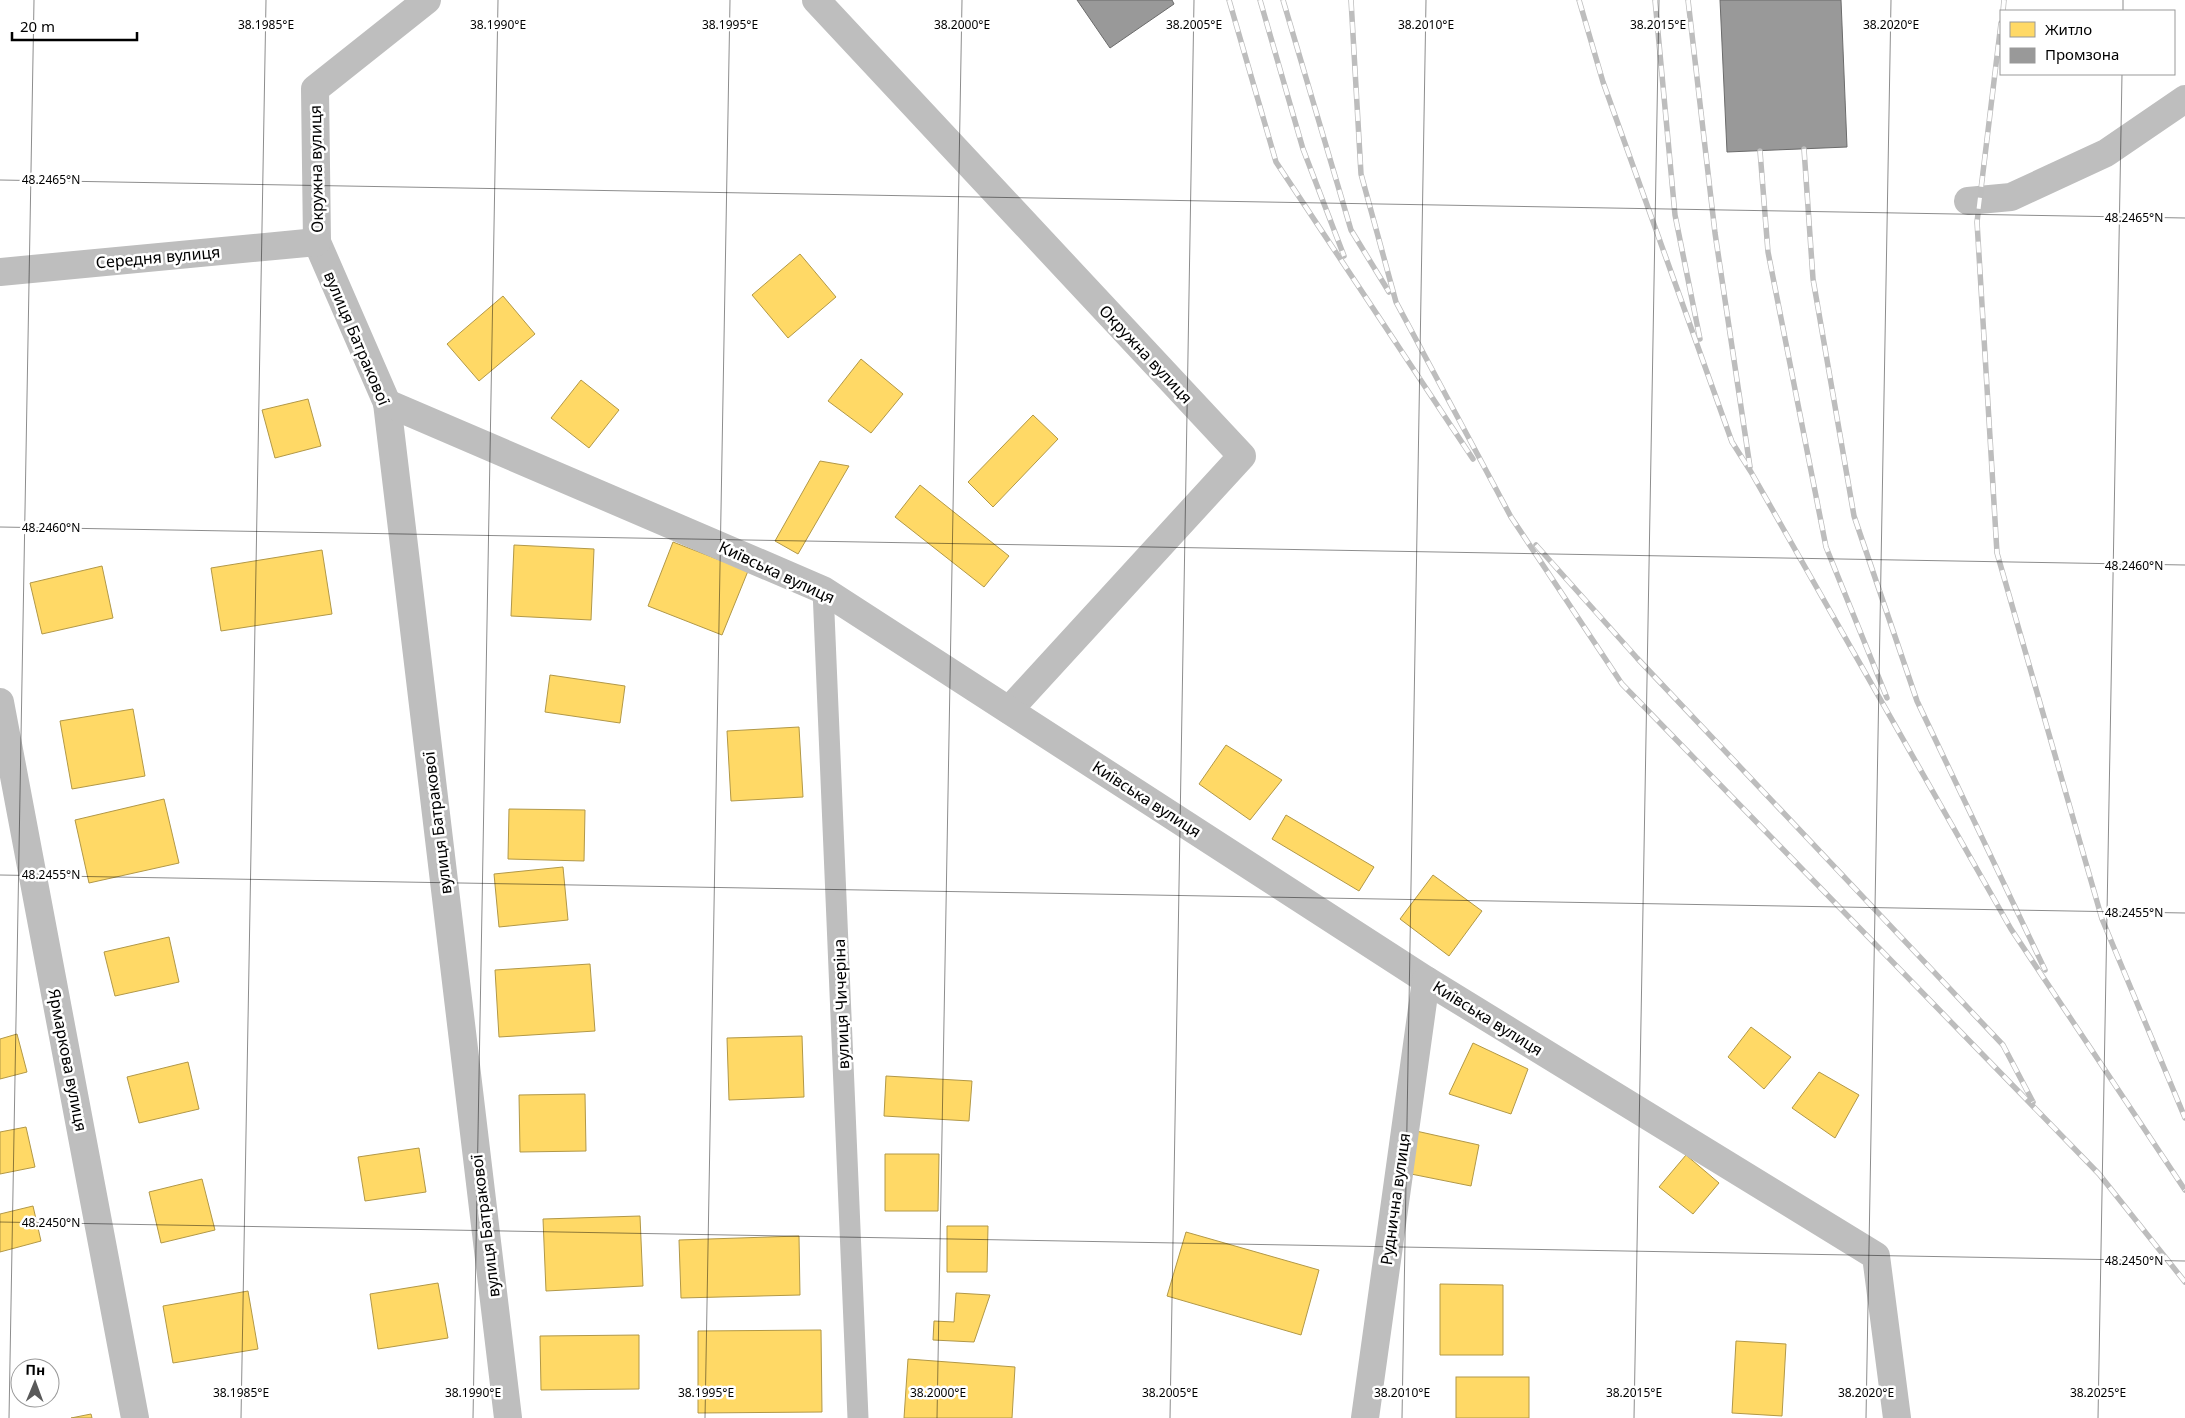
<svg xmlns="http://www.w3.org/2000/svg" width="2185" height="1418" font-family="'Noto Sans',sans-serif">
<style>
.homes{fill:#ffd966;stroke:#b29847}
.industry{fill:#999;stroke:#6b6b6b}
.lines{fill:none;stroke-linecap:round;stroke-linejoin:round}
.service{stroke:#bebebe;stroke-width:21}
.minor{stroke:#bebebe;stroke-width:28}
.rail-casing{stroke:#bdbdbd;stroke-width:5.5}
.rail{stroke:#fff;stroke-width:4;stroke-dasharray:11;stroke-linecap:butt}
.ticks{fill:none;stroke:#000;stroke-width:1;stroke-opacity:0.45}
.labels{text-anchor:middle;stroke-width:5;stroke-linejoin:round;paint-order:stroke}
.street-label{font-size:16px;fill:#000;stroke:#fff}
.ticks-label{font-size:12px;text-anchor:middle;fill:#000;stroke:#fff;stroke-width:5;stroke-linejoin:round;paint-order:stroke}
</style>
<rect width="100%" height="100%" fill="#fff"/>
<!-- homes -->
<g class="homes">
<path d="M 800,254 L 836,297 L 788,338 L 752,295 Z"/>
<path d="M 503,296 L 535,334 L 479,381 L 447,344 Z"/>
<path d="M 861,359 L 903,394 L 871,433 L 828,401 Z"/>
<path d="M 581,380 L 619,410 L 589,448 L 551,418 Z"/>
<path d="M 308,399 L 321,446 L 275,458 L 262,410 Z"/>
<path d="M 1033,415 L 1058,439 L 993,507 L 968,482 Z"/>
<path d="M 820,461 L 849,466 L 798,554 L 775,541 Z"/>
<path d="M 920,485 L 1009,556 L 984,587 L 895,517 Z"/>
<path d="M 673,542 L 748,571 L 722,635 L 648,606 Z"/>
<path d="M 514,545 L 594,549 L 591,620 L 511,616 Z"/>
<path d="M 322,550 L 332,614 L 221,631 L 211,568 Z"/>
<path d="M 102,566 L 113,618 L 42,634 L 30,583 Z"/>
<path d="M 550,675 L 625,686 L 620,723 L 545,712 Z"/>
<path d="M 133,709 L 145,776 L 72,789 L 60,721 Z"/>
<path d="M 799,727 L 803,797 L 731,801 L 727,731 Z"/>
<path d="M 1226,745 L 1282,780 L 1250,820 L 1199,784 Z"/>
<path d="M 164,799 L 179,863 L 89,883 L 75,820 Z"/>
<path d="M 509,809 L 585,810 L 584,861 L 508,859 Z"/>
<path d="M 1286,815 L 1374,867 L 1359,891 L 1272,839 Z"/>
<path d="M 563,867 L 568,920 L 499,927 L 494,874 Z"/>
<path d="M 1433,875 L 1482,911 L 1449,956 L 1400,919 Z"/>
<path d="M 169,937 L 179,982 L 115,996 L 104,952 Z"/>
<path d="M 590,964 L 595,1031 L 499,1037 L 495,970 Z"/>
<path d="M 1751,1027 L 1791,1057 L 1764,1089 L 1728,1057 Z"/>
<path d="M 17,1034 L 27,1072 L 0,1079 L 0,1039 Z"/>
<path d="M 802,1036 L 804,1097 L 729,1100 L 727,1038 Z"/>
<path d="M 1473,1043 L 1528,1069 L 1511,1114 L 1449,1094 Z"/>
<path d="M 188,1062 L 199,1109 L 139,1123 L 127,1077 Z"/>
<path d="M 1819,1072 L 1859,1095 L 1835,1138 L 1792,1108 Z"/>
<path d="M 886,1076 L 972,1081 L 969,1121 L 884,1116 Z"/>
<path d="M 585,1094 L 586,1151 L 520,1152 L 519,1095 Z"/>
<path d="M 26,1127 L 35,1167 L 0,1174 L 0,1132 Z"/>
<path d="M 1416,1131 L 1479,1145 L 1471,1186 L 1406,1173 Z"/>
<path d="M 419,1148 L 426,1192 L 365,1201 L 358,1157 Z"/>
<path d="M 885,1154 L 939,1154 L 938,1211 L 885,1211 Z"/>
<path d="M 1686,1155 L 1719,1183 L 1693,1214 L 1659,1187 Z"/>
<path d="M 202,1179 L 215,1230 L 161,1243 L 149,1192 Z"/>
<path d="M 33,1206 L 41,1241 L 0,1252 L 0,1214 Z"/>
<path d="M 640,1216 L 643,1286 L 546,1291 L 543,1219 Z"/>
<path d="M 947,1226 L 988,1226 L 987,1272 L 947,1272 Z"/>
<path d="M 1186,1232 L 1319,1270 L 1301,1335 L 1167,1296 Z"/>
<path d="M 799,1236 L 800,1295 L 681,1298 L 679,1240 Z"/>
<path d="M 438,1283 L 448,1338 L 378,1349 L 370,1294 Z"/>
<path d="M 1440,1284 L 1503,1285 L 1503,1355 L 1440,1355 Z"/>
<path d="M 248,1291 L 258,1349 L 173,1363 L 163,1306 Z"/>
<path d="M 956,1293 L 990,1295 L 974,1342 L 933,1340 L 934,1321 L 954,1322 Z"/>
<path d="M 821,1330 L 822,1412 L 698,1413 L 698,1331 Z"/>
<path d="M 639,1335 L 639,1389 L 541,1390 L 540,1336 Z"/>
<path d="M 1736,1341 L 1786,1344 L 1782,1416 L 1732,1413 Z"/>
<path d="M 908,1359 L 1015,1367 L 1012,1418 L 904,1418 Z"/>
<rect x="1456" y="1377" width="73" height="41"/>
<path d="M 91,1414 L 92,1418 L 71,1418 Z"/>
</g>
<!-- industry -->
<g class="industry">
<path d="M 1077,0 L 1172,0 L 1174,4 L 1110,48 Z"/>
<path d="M 1720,0 L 1841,0 L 1847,147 L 1727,152 Z"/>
</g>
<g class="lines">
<!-- service -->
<path class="service" d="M 823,590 L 858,1418"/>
<!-- minor -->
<g class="minor">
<path d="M 427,0 L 315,89 L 317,242 L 387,403 L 508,1418"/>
<path d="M 816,0 L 1242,456 L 1009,710"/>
<path d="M 1968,201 L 2011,197 L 2106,153 L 2185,99"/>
<path d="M 0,272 L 317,242"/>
<path d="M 387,403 L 823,590 L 1426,980 L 1876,1256 L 1897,1418"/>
<path d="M 0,702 L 135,1418"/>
<path d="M 1365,1418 L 1426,980"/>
</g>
<defs>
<g id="rail">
<path d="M 1229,0 L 1276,162 L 1473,459"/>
<path d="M 1260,0 L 1303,149 L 1344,256"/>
<path d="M 1283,0 L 1351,230 L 1389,292"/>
<path d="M 1351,0 L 1361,174 L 1396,302 L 1511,517 L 1622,684 L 2099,1174 L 2185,1282"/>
<path d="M 1579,0 L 1603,82 L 1732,442 L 1751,472 L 2011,929 L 2185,1190"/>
<path d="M 1655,0 L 1675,215 L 1700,339"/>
<path d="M 1688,0 L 1715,233 L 1750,467"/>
<path d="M 2003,11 L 2004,0"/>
<path d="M 2001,23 L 1977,222 L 1997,553 L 2102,919 L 2185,1118"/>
<path d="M 1804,149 L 1813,279 L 1854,516 L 1917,701 L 2045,970"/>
<path d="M 1760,151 L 1768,252 L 1826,547 L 1887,698"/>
<path d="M 1536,545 L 1637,658 L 2003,1045 L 2033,1102"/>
</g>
</defs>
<!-- rail casing -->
<use href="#rail" class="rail-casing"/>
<!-- rail -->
<use href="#rail" class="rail"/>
</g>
<!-- ticks -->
<path class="ticks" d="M 2123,11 L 2123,0M 0,180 L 2185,218M 0,527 L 2185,565M 0,875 L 2185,913M 0,1222 L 2185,1261M 9,1418 L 34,0M 241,1418 L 266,0M 473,1418 L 498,0M 705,1418 L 730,0M 937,1418 L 962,0M 1170,1418 L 1194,0M 1402,1418 L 1426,0M 1634,1418 L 1659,0M 1866,1418 L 1891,0M 2098,1418 L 2122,74"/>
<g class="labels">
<!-- street labels -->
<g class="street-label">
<text transform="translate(316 169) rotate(-91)" y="6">Окружна вулиця</text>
<text transform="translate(158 257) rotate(-5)" y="6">Середня вулиця</text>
<text transform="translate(357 338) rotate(67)" y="6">вулиця Батракової</text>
<text transform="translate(1146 354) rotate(47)" y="6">Окружна вулиця</text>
<text transform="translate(777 572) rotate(25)" y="6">Київська вулиця</text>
<text transform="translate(1147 799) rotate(33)" y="6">Київська вулиця</text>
<text transform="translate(437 823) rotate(-97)" y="6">вулиця Батракової</text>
<text transform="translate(841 1004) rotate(-92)" y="6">вулиця Чичеріна</text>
<text transform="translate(1488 1018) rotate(32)" y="6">Київська вулиця</text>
<text transform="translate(68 1060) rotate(79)" y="6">Ярмаркова вулиця</text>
<text transform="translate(1395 1199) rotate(-82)" y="6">Руднична вулиця</text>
<text transform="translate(485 1226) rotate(-97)" y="6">вулиця Батракової</text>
</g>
</g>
<g class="ticks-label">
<text x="266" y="29">38.1985°E</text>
<text x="498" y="29">38.1990°E</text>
<text x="730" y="29">38.1995°E</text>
<text x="962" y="29">38.2000°E</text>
<text x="1194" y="29">38.2005°E</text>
<text x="1426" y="29">38.2010°E</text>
<text x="1658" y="29">38.2015°E</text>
<text x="1891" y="29">38.2020°E</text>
<text x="51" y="184">48.2465°N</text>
<text x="2134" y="222">48.2465°N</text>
<text x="51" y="532">48.2460°N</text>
<text x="2134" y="570">48.2460°N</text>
<text x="51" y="879">48.2455°N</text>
<text x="2134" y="917">48.2455°N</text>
<text x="51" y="1227">48.2450°N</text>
<text x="2134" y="1265">48.2450°N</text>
<text x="241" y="1397">38.1985°E</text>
<text x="473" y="1397">38.1990°E</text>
<text x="706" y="1397">38.1995°E</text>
<text x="938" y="1397">38.2000°E</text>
<text x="1170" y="1397">38.2005°E</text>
<text x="1402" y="1397">38.2010°E</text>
<text x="1634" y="1397">38.2015°E</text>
<text x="1866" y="1397">38.2020°E</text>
<text x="2098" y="1397">38.2025°E</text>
</g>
<!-- legend -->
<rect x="2000" y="10" width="175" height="65" fill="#ffffff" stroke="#999999"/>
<rect x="2010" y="22" width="25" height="15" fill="#ffd966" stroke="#999999"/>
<text x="2045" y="35" font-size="15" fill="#000000">Житло</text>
<rect x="2010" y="48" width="25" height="15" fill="#999999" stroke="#999999"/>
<text x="2045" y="60" font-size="15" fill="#000000">Промзона</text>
<!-- north arrow -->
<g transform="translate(35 1383) rotate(1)"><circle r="24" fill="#ffffff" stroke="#999999"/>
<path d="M0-4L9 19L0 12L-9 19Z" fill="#595959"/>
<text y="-8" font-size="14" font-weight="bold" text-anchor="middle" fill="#000000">Пн</text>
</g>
<!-- scale -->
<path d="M12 32v8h125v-8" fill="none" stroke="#000000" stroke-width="2.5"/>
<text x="20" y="32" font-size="15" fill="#000000" stroke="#ffffff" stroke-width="4" paint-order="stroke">20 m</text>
</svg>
